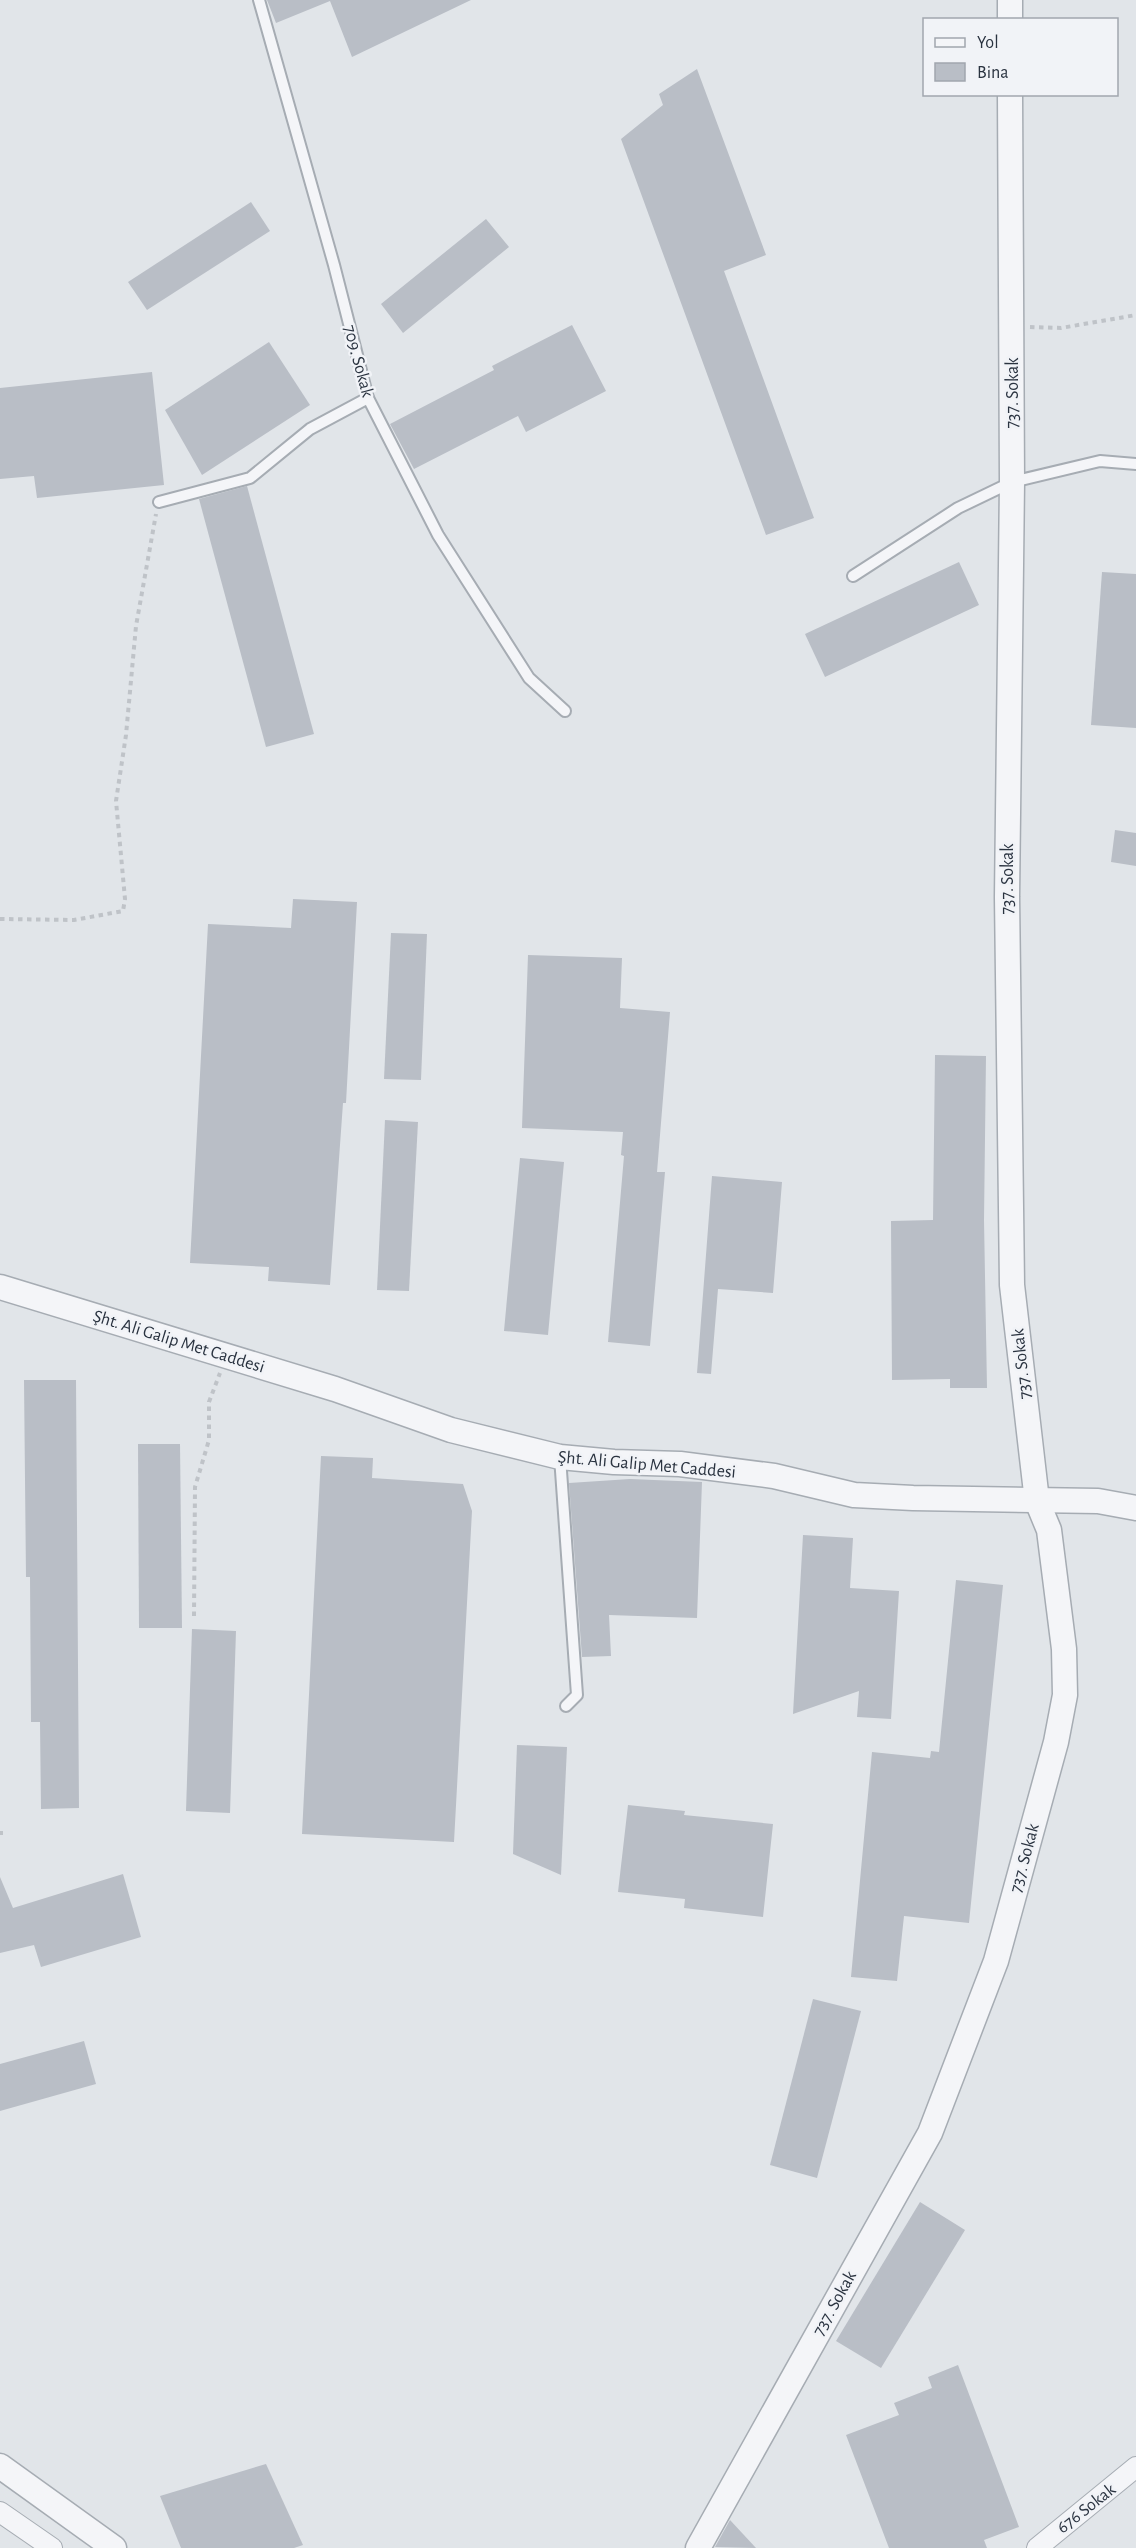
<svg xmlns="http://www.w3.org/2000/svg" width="1136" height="2548" font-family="'Alegreya Sans',sans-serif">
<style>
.building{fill:#b9bec6}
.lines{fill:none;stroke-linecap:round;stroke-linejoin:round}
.service-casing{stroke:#a6acb3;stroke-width:14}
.minor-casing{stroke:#a6acb3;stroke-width:22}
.tertiary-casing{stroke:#a6acb3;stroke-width:27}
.path{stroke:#bfc3c8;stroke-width:4;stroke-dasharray:4.5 4.5;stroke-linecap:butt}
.service{stroke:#f4f5f8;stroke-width:10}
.minor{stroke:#f4f5f8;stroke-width:20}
.tertiary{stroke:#f4f5f8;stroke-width:24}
.labels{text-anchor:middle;stroke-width:5;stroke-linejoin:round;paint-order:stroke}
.street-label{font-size:18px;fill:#2a3340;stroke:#f1f3f7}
</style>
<rect width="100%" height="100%" fill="#e1e5e9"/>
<!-- building -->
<g class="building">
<path d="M 267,0 L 471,0 L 352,57 L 330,1 L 276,23 Z"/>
<path d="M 697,69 L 766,255 L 724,271 L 814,518 L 766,535 L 621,139 L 663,105 L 659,94 Z"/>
<path d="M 251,202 L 270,231 L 147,310 L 128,282 Z"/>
<path d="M 486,219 L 509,247 L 403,333 L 381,304 Z"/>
<path d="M 572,325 L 606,391 L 526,432 L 518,416 L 414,469 L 390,424 L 494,370 L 492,366 Z"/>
<path d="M 269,342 L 310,405 L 202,475 L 165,410 Z"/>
<path d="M 152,372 L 164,485 L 37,498 L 34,476 L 0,479 L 0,388 Z"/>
<path d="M 247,486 L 314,734 L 266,747 L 199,499 Z"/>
<path d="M 959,562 L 979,605 L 825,677 L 805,634 Z"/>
<path d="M 1102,572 L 1136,574 L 1136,728 L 1091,725 Z"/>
<path d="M 1115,830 L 1136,833 L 1136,866 L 1111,862 Z"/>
<path d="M 293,899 L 357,902 L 346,1103 L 343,1103 L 330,1285 L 268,1281 L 269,1267 L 190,1263 L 208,924 L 291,928 Z"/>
<path d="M 391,933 L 427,934 L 421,1080 L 384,1079 Z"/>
<path d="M 528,955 L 622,958 L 620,1008 L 670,1012 L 657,1172 L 665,1172 L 650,1346 L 608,1342 L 624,1156 L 621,1155 L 623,1132 L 522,1128 Z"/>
<path d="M 935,1055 L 986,1056 L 984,1220 L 987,1388 L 950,1388 L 950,1379 L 892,1380 L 891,1221 L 933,1220 Z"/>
<path d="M 385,1120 L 418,1122 L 409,1291 L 377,1290 Z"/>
<path d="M 520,1158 L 564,1162 L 548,1335 L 504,1331 Z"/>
<path d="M 712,1176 L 782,1182 L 773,1293 L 718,1289 L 711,1374 L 697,1373 Z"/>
<path d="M 24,1380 L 76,1380 L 79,1808 L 41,1809 L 40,1722 L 31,1722 L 30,1577 L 26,1577 Z"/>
<path d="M 138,1444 L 180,1444 L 182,1628 L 139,1628 Z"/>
<path d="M 321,1456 L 373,1458 L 372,1478 L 463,1484 L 472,1511 L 454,1842 L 302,1834 Z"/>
<path d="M 630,1479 L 702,1482 L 697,1618 L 609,1615 L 611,1656 L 582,1657 L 569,1483 Z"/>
<path d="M 803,1535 L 853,1538 L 850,1588 L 899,1591 L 891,1719 L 857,1717 L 859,1691 L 793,1714 Z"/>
<path d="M 956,1580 L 1003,1585 L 969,1923 L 904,1916 L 897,1981 L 851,1977 L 872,1752 L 930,1758 L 931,1751 L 939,1752 Z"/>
<path d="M 192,1629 L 236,1631 L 230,1813 L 186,1811 Z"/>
<path d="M 517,1745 L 567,1747 L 561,1875 L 513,1854 Z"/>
<path d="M 628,1805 L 685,1811 L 684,1815 L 773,1824 L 763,1917 L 684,1908 L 685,1899 L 618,1892 Z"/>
<path d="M 123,1874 L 141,1937 L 41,1967 L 34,1945 L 0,1953 L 0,1877 L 13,1908 Z"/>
<path d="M 813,1999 L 861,2011 L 817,2178 L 770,2165 Z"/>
<path d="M 84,2041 L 96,2084 L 0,2111 L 0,2064 Z"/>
<path d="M 920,2202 L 965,2230 L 881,2368 L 836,2341 Z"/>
<path d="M 958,2365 L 1019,2527 L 984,2540 L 987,2548 L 889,2548 L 846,2435 L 899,2415 L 894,2403 L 932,2388 L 928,2377 Z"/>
<path d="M 266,2464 L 303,2545 L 294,2548 L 181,2548 L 160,2496 Z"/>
<path d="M 730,2520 L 756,2548 L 715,2547 Z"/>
</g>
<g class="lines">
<defs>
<g id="service">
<path d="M 259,0 L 334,265 L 368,398 L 438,535 L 529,678 L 565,711"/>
<path d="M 159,502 L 250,478 L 310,429 L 368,398"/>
<path d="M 853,576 L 958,508 L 1012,482 L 1100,461 L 1136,464"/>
<path d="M 560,1457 L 577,1695 L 566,1706"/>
</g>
<g id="minor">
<path d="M 0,2512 L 52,2548"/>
<path d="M 1037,2548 L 1136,2467"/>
</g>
<g id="tertiary">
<path d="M 1010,0 L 1010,20"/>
<path d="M 0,1287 L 335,1389 L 451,1430 L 560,1457 L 614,1462 L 680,1464 L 774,1476 L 854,1495 L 913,1498 L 1098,1501 L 1136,1508"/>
<path d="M 0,2466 L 114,2548"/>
<path d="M 698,2548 L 930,2133 L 996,1961 L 1056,1742 L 1065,1695 L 1064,1649 L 1049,1530 L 1037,1501 L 1012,1285 L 1007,897 L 1012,482 L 1010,94"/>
</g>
</defs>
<!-- service casing -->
<use href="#service" class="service-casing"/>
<!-- minor casing -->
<use href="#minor" class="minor-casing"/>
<!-- tertiary casing -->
<use href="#tertiary" class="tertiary-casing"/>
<!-- path -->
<g class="path">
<path d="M 1030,327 L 1061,328 L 1136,315"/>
<path d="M 0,919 L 74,920 L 123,911 L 125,899 L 116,801 L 126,735 L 136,626 L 156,514"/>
<path d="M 194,1616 L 195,1487 L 209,1440 L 209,1402 L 220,1373"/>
<path d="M 0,1833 L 3,1833"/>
</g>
<!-- service -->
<use href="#service" class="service"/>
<!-- minor -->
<use href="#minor" class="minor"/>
<!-- tertiary -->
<use href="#tertiary" class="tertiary"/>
</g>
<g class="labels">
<!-- street labels -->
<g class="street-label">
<text transform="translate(359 361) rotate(75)" y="6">709. Sokak</text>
<text transform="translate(1012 393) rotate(-90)" y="6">737. Sokak</text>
<text transform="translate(1007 879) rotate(-90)" y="6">737. Sokak</text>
<text transform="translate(179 1341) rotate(17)" y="6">Şht. Ali Galip Met Caddesi</text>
<text transform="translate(1021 1364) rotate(-96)" y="6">737. Sokak</text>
<text transform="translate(647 1464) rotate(5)" y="6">Şht. Ali Galip Met Caddesi</text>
<text transform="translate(1024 1858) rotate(-75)" y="6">737. Sokak</text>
<text transform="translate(834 2303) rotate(-61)" y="6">737. Sokak</text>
<text transform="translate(1086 2508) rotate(-38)" y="6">676 Sokak</text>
</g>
</g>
<!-- legend -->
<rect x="923" y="18" width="195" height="78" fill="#f1f3f7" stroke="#a1a6ae" stroke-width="1.5"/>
<rect x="935" y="38" width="30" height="9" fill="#f4f5f8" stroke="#a1a6ae" stroke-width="1.5"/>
<text x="977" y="48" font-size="18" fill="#2a3340">Yol</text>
<rect x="935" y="63" width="30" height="18" fill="#b9bec6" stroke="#a1a6ae" stroke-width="1.5"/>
<text x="977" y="78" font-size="18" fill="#2a3340">Bina</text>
</svg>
